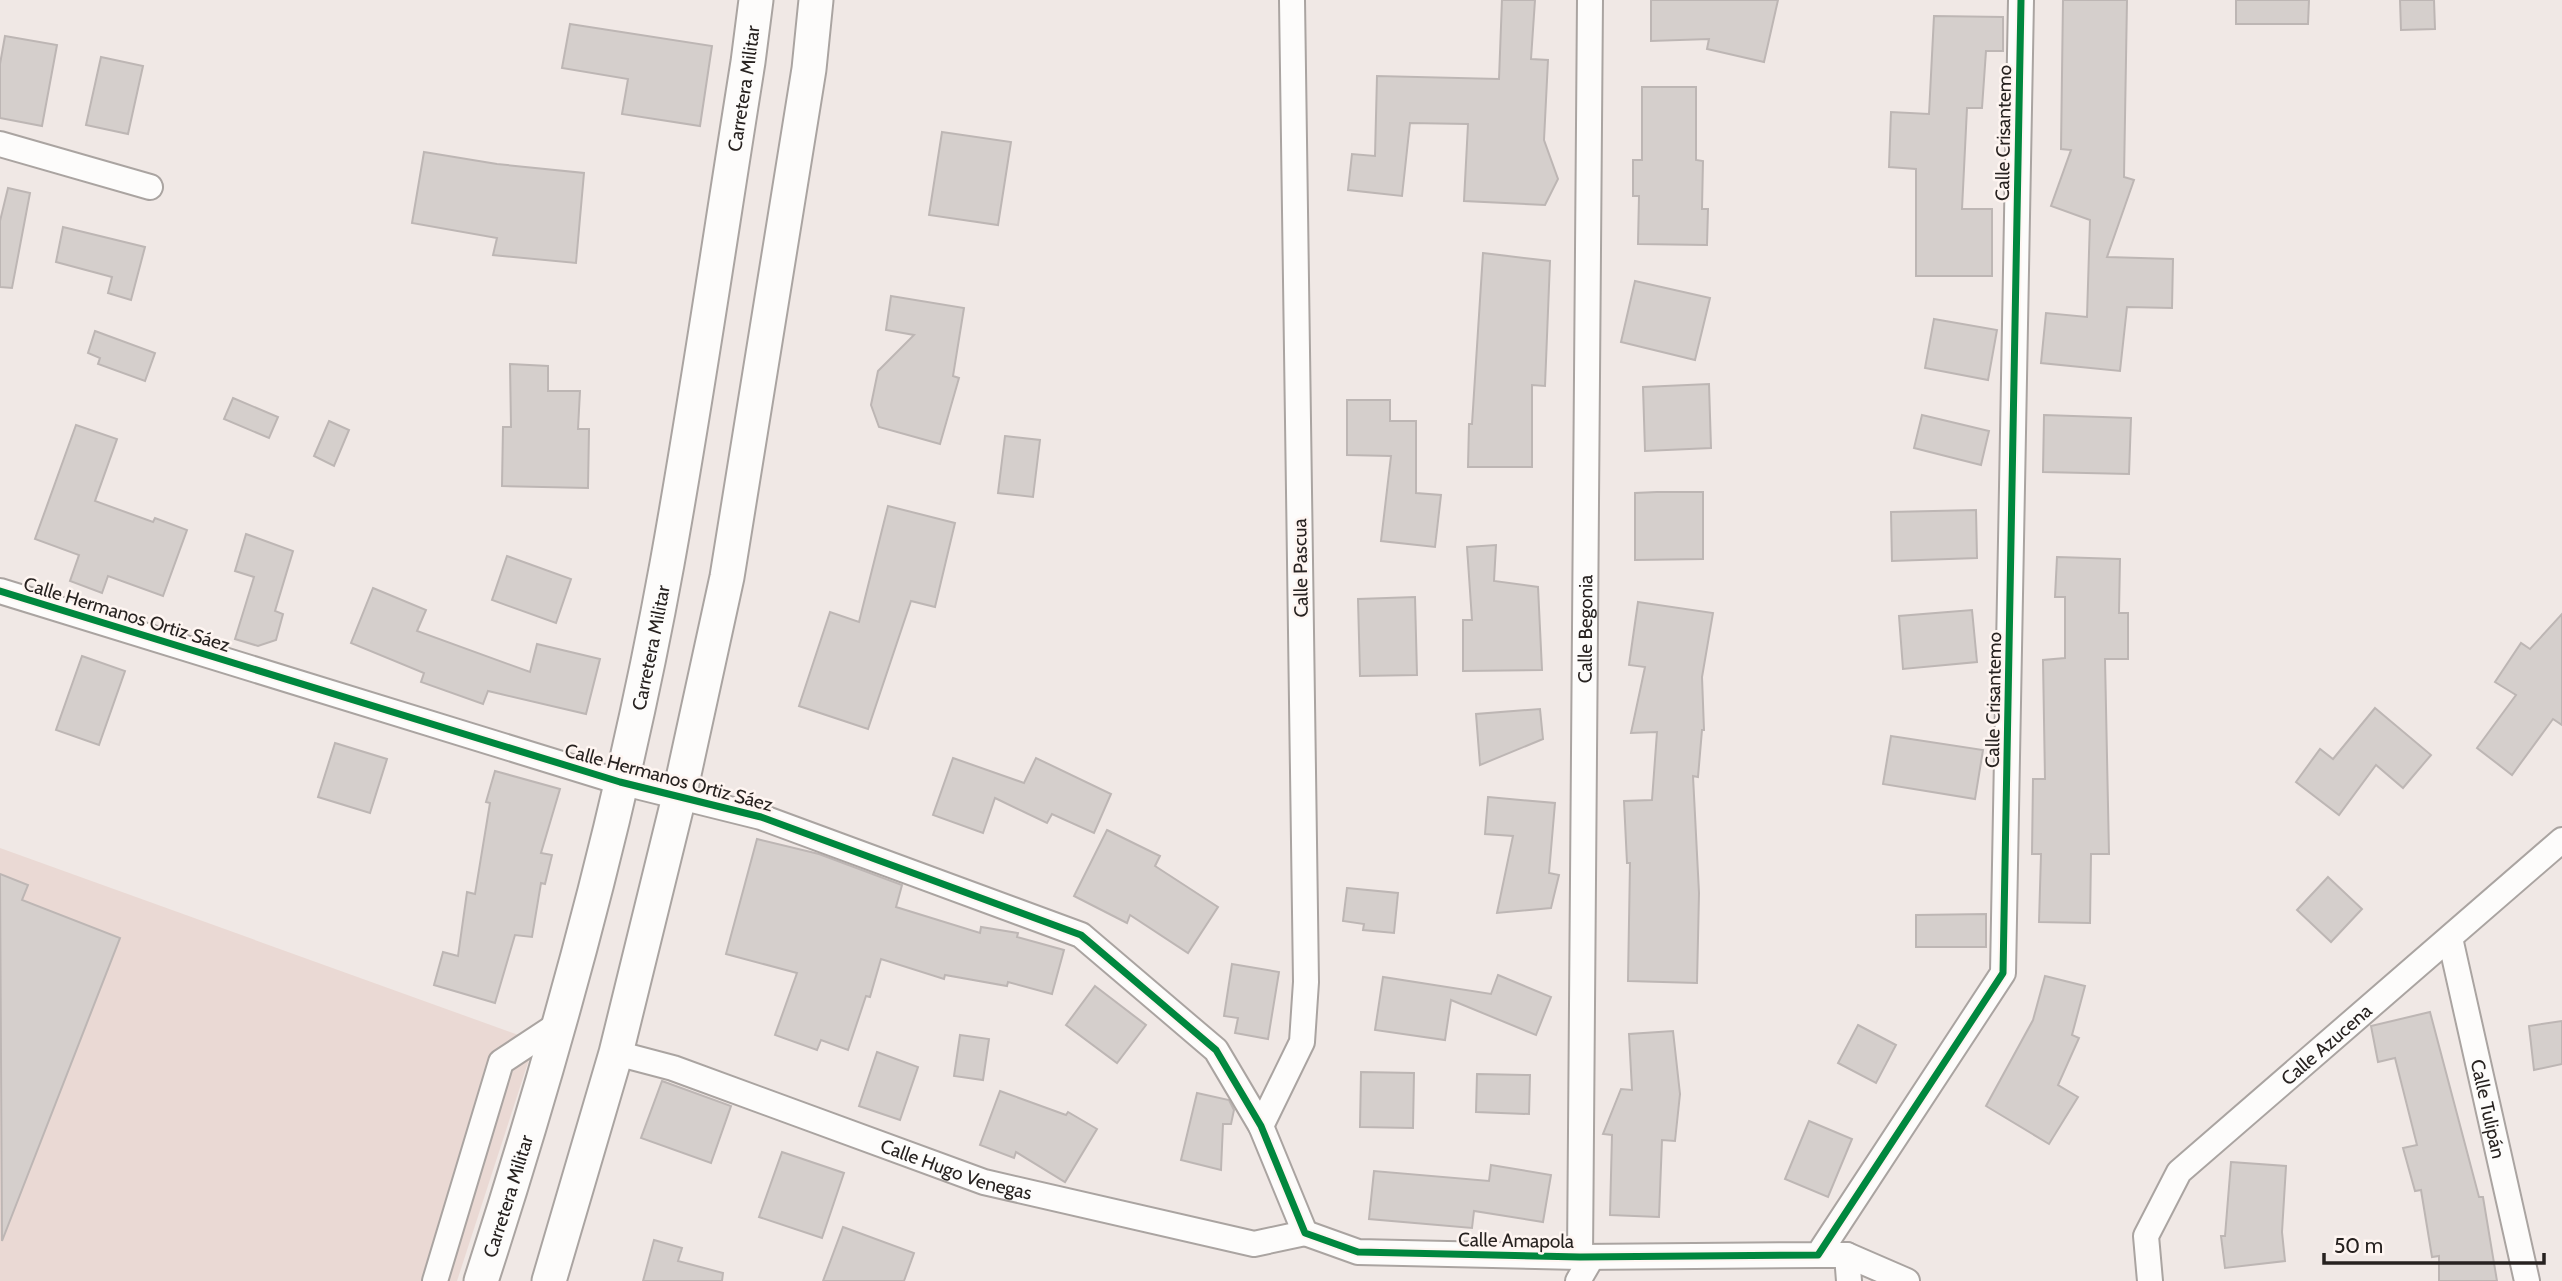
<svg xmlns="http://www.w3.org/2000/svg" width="2562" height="1281" font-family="Cabin,sans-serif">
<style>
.built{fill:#ead9d4}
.building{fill:#d5cfcc;stroke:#bdb6b4;stroke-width:2}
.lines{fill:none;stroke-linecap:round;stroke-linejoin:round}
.street-casing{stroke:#aaa4a1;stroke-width:28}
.secondary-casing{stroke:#aaa4a1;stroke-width:37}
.street{stroke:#fdfcfb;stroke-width:24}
.secondary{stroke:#fdfcfb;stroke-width:33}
.cycleway-casing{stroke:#fef5f1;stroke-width:11}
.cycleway{stroke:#00873e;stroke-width:7}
.labels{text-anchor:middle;stroke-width:5;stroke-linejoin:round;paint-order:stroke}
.street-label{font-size:19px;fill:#272220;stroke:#fef5f1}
</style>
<rect width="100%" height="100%" fill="#f0e8e5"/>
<!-- built -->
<path class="built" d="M 0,848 L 535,1041 L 457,1281 L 0,1281 Z"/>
<!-- building -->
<g class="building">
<path d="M 1502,0 L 1535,0 L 1531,59 L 1548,60 L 1544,140 L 1558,179 L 1545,205 L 1464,201 L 1468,124 L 1410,123 L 1402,196 L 1348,190 L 1352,154 L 1375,156 L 1377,76 L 1499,79 Z"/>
<path d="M 1651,0 L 1778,0 L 1764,62 L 1707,49 L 1709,39 L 1651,41 Z"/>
<path d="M 2063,0 L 2127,0 L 2124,177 L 2134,180 L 2107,257 L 2173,259 L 2172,308 L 2127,307 L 2120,371 L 2041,363 L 2046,313 L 2087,317 L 2090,220 L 2051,206 L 2071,150 L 2061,149 Z"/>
<path d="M 2236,0 L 2309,0 L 2308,24 L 2236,24 Z"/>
<path d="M 2400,0 L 2434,0 L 2435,29 L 2401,30 Z"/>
<path d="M 1934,16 L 2003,17 L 2003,51 L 1986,51 L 1982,108 L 1967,108 L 1962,209 L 1992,209 L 1992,276 L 1916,276 L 1916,169 L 1889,167 L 1891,112 L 1929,114 Z"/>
<path d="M 570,24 L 712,46 L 700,126 L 622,114 L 628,79 L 562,68 Z"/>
<path d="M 5,36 L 57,45 L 42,126 L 0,118 L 0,64 Z"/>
<path d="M 101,57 L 143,66 L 128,134 L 86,125 Z"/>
<path d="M 1642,87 L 1696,87 L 1696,160 L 1703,161 L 1702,209 L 1708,209 L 1707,245 L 1638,244 L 1639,196 L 1633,196 L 1633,160 L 1642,160 Z"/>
<path d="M 942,132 L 1011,142 L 998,225 L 929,215 Z"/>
<path d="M 424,152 L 497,164 L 584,173 L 576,263 L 493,255 L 497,238 L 412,223 Z"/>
<path d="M 8,188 L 30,193 L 12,288 L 0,287 L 0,221 Z"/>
<path d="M 63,227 L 145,247 L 131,300 L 108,293 L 112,277 L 56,262 Z"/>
<path d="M 1483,253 L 1550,261 L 1545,386 L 1532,385 L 1532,467 L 1468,467 L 1469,424 L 1472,424 Z"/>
<path d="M 1635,281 L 1710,298 L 1695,360 L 1621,342 Z"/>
<path d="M 891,296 L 964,308 L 953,376 L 959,378 L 940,444 L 879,427 L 871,405 L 878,371 L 914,335 L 886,330 Z"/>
<path d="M 1934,319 L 1997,330 L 1988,380 L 1925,368 Z"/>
<path d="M 95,331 L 155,353 L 145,381 L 98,364 L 100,358 L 88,353 Z"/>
<path d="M 510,364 L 548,366 L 548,391 L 580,391 L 578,429 L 589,429 L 588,488 L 502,486 L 503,427 L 511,427 Z"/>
<path d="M 1709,384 L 1711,448 L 1645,451 L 1643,387 Z"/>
<path d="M 233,398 L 278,417 L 269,438 L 224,419 Z"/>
<path d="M 1347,400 L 1390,400 L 1390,421 L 1416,421 L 1416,493 L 1441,495 L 1435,547 L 1381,541 L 1391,456 L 1347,455 Z"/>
<path d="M 1922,415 L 1989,431 L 1981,465 L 1914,448 Z"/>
<path d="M 2044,415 L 2131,418 L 2129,474 L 2043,472 Z"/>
<path d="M 329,421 L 349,430 L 334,466 L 314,456 Z"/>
<path d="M 76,425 L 117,439 L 95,501 L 153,522 L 155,518 L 187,530 L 163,596 L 108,576 L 102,593 L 70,581 L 79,555 L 35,539 Z"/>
<path d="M 1005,436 L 1040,440 L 1033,497 L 998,493 Z"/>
<path d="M 1657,492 L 1703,492 L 1703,559 L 1635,560 L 1635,493 Z"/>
<path d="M 888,506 L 955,523 L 935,607 L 911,601 L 868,729 L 799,706 L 830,612 L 859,622 Z"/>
<path d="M 1976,510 L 1977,558 L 1892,561 L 1891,512 Z"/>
<path d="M 246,534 L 293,551 L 275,611 L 283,614 L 276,640 L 258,646 L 235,639 L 254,577 L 235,571 Z"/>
<path d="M 1496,545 L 1494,581 L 1538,587 L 1542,670 L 1463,671 L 1463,620 L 1472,620 L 1467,547 Z"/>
<path d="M 507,556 L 571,579 L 556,623 L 492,600 Z"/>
<path d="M 2057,557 L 2120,559 L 2119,613 L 2128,613 L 2128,659 L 2105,659 L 2109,854 L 2091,854 L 2090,923 L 2039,922 L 2041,854 L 2032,854 L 2033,779 L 2045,779 L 2043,660 L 2065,658 L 2065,597 L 2055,597 Z"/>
<path d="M 373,588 L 426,610 L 417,631 L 530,672 L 537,644 L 600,659 L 586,714 L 488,691 L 483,704 L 421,682 L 424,673 L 351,643 Z"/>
<path d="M 1415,597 L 1417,675 L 1360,676 L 1358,599 Z"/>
<path d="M 1638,602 L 1713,613 L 1702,677 L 1704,730 L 1702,730 L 1698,777 L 1693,776 L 1699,893 L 1697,983 L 1628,981 L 1630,863 L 1627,863 L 1624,801 L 1652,800 L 1657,732 L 1631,733 L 1645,667 L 1629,665 Z"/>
<path d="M 1972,610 L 1977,662 L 1903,669 L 1899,616 Z"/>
<path d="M 2562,614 L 2562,725 L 2553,719 L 2512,775 L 2477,748 L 2516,695 L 2495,682 L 2521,643 L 2530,649 Z"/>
<path d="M 82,656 L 125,671 L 99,745 L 56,730 Z"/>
<path d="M 2375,708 L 2431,755 L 2403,788 L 2376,765 L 2339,815 L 2296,782 L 2320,749 L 2333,759 Z"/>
<path d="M 1540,709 L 1543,739 L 1480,765 L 1476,714 Z"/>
<path d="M 1891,736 L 1983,750 L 1975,799 L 1883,784 Z"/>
<path d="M 335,743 L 387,759 L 370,813 L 318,797 Z"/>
<path d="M 953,758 L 1024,783 L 1036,758 L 1111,794 L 1094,833 L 1052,814 L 1047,823 L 995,798 L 983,833 L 933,815 Z"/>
<path d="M 495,771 L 560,789 L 541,853 L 552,855 L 545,884 L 541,883 L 532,937 L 515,935 L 495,1003 L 434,985 L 443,952 L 458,956 L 467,892 L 475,894 L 490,803 L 486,802 Z"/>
<path d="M 1488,797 L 1555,803 L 1549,873 L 1559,875 L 1551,908 L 1497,913 L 1513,836 L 1485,834 Z"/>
<path d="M 1107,830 L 1160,856 L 1155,866 L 1218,907 L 1188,953 L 1130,915 L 1127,923 L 1074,896 Z"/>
<path d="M 757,839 L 819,854 L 902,885 L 896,907 L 980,933 L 981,927 L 1018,933 L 1017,937 L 1064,950 L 1052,994 L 1008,982 L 1007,986 L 945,975 L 944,979 L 881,959 L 870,997 L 866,996 L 848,1050 L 821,1040 L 817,1050 L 775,1035 L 797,973 L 726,954 Z"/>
<path d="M 0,874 L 28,885 L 22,900 L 120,938 L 2,1241 Z"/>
<path d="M 2328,877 L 2362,909 L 2331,942 L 2297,910 Z"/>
<path d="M 1347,888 L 1398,893 L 1394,933 L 1363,930 L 1364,924 L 1343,921 Z"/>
<path d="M 1986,914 L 1986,947 L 1916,947 L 1916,915 Z"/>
<path d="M 1232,964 L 1279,972 L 1268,1039 L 1235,1033 L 1238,1018 L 1224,1016 Z"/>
<path d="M 1498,975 L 1551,997 L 1536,1035 L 1451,1000 L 1445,1040 L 1375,1030 L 1383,977 L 1491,994 Z"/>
<path d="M 2045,976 L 2085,986 L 2072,1035 L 2079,1038 L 2058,1085 L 2078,1097 L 2049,1144 L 1986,1106 L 2033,1020 Z"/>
<path d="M 1095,986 L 1146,1025 L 1117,1063 L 1066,1025 Z"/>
<path d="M 2430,1012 L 2479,1197 L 2483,1197 L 2497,1281 L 2439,1281 L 2439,1256 L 2432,1257 L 2421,1190 L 2415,1191 L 2403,1148 L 2417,1145 L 2395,1058 L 2378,1062 L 2371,1026 Z"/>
<path d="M 2562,1021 L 2562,1064 L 2534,1070 L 2529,1026 Z"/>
<path d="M 1858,1025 L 1896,1045 L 1876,1083 L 1838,1063 Z"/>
<path d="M 1673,1031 L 1680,1094 L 1675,1141 L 1662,1140 L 1659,1217 L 1610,1215 L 1612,1135 L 1603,1134 L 1621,1089 L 1632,1090 L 1629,1034 Z"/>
<path d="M 960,1035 L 989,1039 L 983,1080 L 954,1076 Z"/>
<path d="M 877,1052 L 918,1067 L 900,1120 L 859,1106 Z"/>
<path d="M 1361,1072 L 1414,1073 L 1413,1128 L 1360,1127 Z"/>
<path d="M 1477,1074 L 1530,1075 L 1529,1114 L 1476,1112 Z"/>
<path d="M 662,1081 L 731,1106 L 711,1163 L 641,1138 Z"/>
<path d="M 1000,1091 L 1066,1115 L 1068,1112 L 1097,1129 L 1065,1182 L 1016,1152 L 1014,1158 L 980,1145 Z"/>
<path d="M 1197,1093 L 1229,1100 L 1234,1110 L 1231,1124 L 1223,1124 L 1221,1170 L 1181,1160 Z"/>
<path d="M 1809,1121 L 1852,1139 L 1828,1197 L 1785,1179 Z"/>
<path d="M 782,1152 L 844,1173 L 822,1238 L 759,1217 Z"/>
<path d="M 2231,1162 L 2286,1166 L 2282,1232 L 2285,1261 L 2225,1268 L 2221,1236 L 2225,1236 Z"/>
<path d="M 1491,1165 L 1551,1175 L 1543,1222 L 1474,1211 L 1472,1228 L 1369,1219 L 1374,1171 L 1489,1181 Z"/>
<path d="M 843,1227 L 914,1253 L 904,1281 L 823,1281 Z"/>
<path d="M 654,1240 L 682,1248 L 678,1261 L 723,1273 L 722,1281 L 643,1281 Z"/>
</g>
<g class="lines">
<defs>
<g id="street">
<path d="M 0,144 L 150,187"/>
<path d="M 0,591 L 620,782 L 761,817 L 1081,935 L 1216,1050 L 1261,1126 L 1305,1233"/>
<path id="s1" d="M 2450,938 L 2527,1281"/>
<path id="s2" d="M 616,1053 L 673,1068 L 984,1182 L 1254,1244 L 1305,1233"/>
<path d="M 1261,1126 L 1302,1042 L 1306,982 L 1292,0"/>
<path d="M 1305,1233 L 1358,1252 L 1580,1257 L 1818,1255 L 2003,973 L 2021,0"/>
<path d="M 1818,1255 L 1847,1255 L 1907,1281"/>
<path d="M 1847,1255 L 1849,1281"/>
<path id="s3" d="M 1580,1257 L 1590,0"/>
<path d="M 435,1281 L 501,1062 L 557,1025"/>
<path d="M 1578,1281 L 1592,1257"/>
<path id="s4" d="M 2150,1281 L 2146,1236 L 2179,1172 L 2562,840"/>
</g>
<g id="secondary">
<path id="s5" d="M 481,1281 C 557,1047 623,806 667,564 C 697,398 721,230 748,62 L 756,0"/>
<path d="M 549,1281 L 616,1053 L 679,797 L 727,577 L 809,69 L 816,0"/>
</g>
</defs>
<!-- street casing -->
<use href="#street" class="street-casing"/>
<!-- secondary casing -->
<use href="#secondary" class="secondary-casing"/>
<!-- street -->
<use href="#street" class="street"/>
<!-- secondary -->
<use href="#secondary" class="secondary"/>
<defs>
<path id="cycleway" d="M 0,591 L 620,782 L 761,817 L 1081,935 L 1216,1050 L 1261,1126 L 1305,1233 L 1358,1252 L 1580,1257 L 1818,1255 L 2003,973 L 2021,0"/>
</defs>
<!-- cycleway casing -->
<use href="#cycleway" class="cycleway-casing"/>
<!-- cycleway -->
<use href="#cycleway" class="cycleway"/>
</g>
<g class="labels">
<!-- street labels -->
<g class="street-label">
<text dy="7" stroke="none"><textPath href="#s5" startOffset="1223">Carretera Militar</textPath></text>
<text transform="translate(2003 133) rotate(-89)" y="7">Calle Crisantemo</text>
<text transform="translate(1300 568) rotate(-91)" y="7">Calle Pascua</text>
<text transform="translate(127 614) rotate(17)" y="7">Calle Hermanos Ortiz Sáez</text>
<text dy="7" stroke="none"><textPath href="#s3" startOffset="628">Calle Begonia</textPath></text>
<text dy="7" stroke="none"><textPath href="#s5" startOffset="656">Carretera Militar</textPath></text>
<text transform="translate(1993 700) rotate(-89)" y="7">Calle Crisantemo</text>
<text transform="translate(669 777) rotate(15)" y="7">Calle Hermanos Ortiz Sáez</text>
<text dy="7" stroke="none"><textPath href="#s4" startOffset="312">Calle Azucena</textPath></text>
<text dy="7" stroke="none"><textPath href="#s1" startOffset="175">Calle Tulipán</textPath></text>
<text dy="7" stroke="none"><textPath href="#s2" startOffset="360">Calle Hugo Venegas</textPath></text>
<text dy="7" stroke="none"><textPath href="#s5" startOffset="89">Carretera Militar</textPath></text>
<text transform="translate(1516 1240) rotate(1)" y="7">Calle Amapola</text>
</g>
</g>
<!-- scale -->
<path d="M2324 1253v10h220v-10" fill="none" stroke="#272220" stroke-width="3.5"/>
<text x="2334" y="1253" font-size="21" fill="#272220" stroke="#fef5f1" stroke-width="5" paint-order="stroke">50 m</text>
</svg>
